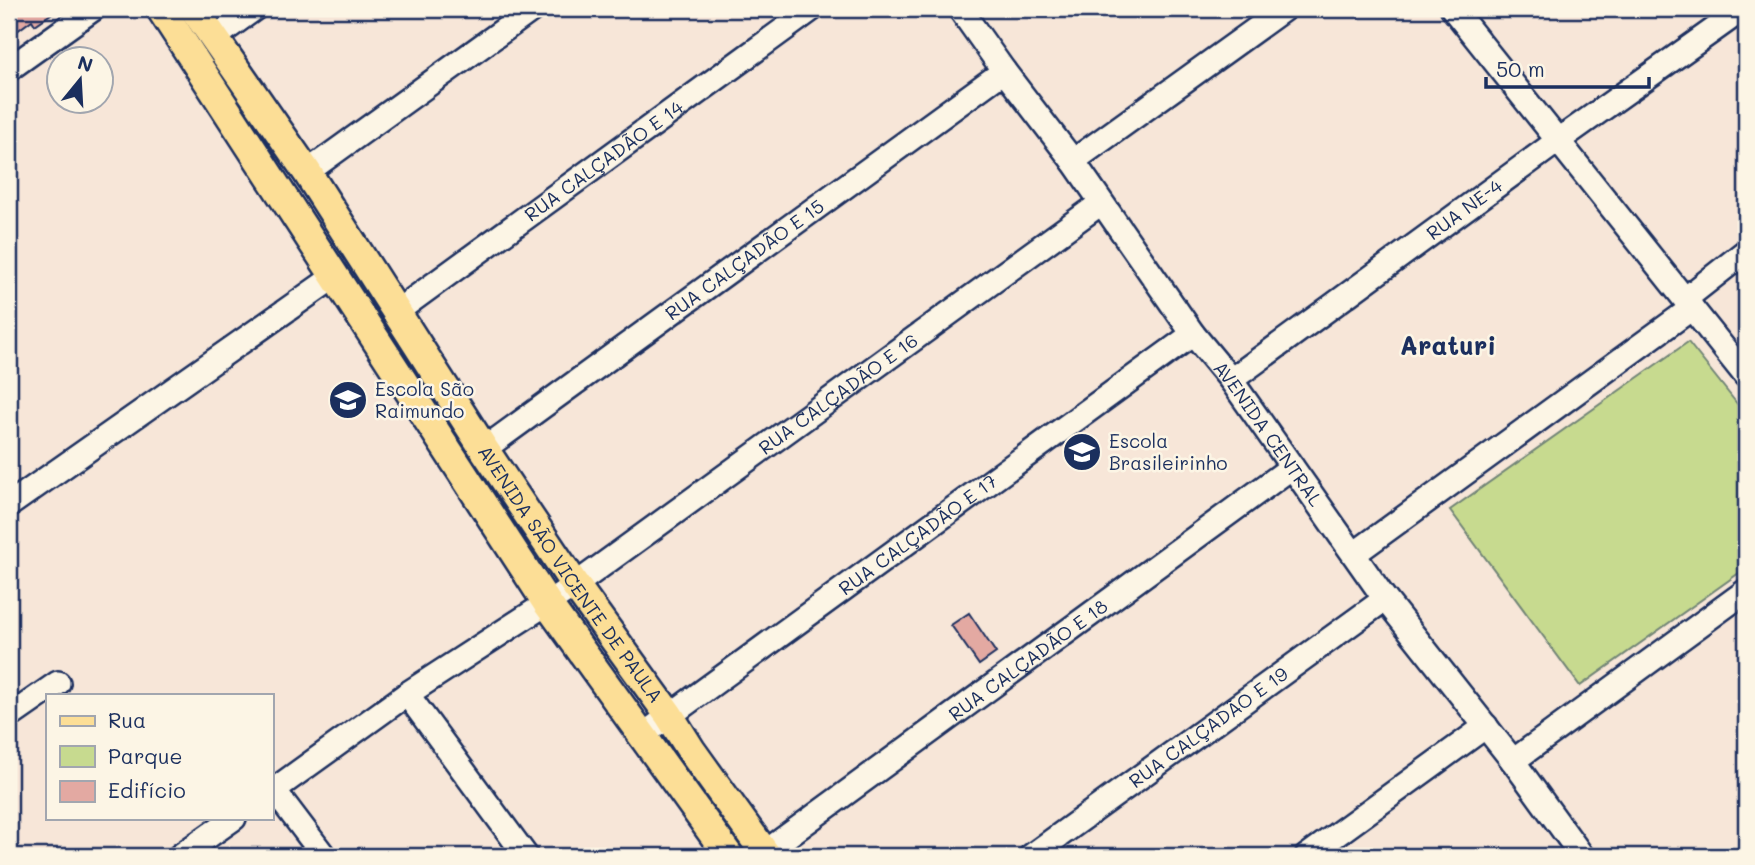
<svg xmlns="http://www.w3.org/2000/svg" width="1755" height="865" font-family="Mali,sans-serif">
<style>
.green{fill:#c7da8f;stroke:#718476;stroke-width:2}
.building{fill:#e3a9a2;stroke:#1b2f5e;stroke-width:2}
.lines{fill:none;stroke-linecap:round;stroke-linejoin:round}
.minor-casing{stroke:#1b2f5e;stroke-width:28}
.major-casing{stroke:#1b2f5e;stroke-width:33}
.minor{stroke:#fcf5e5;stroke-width:23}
.major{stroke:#fcde96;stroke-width:28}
.labels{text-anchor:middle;stroke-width:5;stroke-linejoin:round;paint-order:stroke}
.street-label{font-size:19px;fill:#1b2f5e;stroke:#fcf5e5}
.poi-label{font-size:19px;fill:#1b2f5e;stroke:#fcf5e5;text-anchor:start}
.district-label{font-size:26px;font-weight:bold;fill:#1b2f5e;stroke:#fcf5e5}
</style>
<rect width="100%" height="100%" fill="#f7e6d8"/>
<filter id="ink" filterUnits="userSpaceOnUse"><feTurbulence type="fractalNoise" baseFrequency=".0143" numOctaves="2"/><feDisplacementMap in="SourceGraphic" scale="14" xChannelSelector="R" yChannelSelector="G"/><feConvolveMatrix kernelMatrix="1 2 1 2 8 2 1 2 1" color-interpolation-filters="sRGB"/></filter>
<g filter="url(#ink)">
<!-- green -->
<path class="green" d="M 1688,342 L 1746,415 L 1746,568 L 1580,686 L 1450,510 Z"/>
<!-- building -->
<g class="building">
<path d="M 9,9 L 58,9 L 35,25 L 32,20 L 13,34 L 9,29 Z"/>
<path d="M 969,613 L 996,653 L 979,665 L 951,625 Z"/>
</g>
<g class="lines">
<defs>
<g id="minor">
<path id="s1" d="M 960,9 L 1004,71 L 1073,161 L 1193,334 L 1231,380 L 1385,599 L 1513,761 L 1582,856"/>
<path d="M 1453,9 L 1746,376"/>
<path d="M 214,38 L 254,9"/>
<path d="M 9,69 L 93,9"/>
<path d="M 1073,161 L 1284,9"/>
<path d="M 307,172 L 533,9"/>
<path d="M 1685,299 L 1746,251"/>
<path id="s2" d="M 396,312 L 812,9"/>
<path id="s3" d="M 1231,380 L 1559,140 L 1743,9"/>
<path id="s4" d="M 484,449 L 1004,71"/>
<path d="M 9,505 L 335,276"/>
<path d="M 1354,554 L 1692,308"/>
<path d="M 407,694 L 526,856"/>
<path d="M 9,717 L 58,683"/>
<path id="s5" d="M 643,735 L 1193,334"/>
<path d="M 1513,761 L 1746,591"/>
<path d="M 274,790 L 324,856"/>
<path id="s6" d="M 271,792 L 407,694 L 575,585 L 1101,203"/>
<path id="s7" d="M 764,853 L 1292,467"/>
<path d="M 180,856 L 234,818"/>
<path id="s8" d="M 1031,856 L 1385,599"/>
<path d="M 1307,856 L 1486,726"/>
</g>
<g id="major">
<path d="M 161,9 L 547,603 L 729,856"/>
<path id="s9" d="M 194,9 L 307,172 L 484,449 L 575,585 L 669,715 L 691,750 L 767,856"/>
</g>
</defs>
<!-- minor casing -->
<use href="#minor" class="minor-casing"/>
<!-- major casing -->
<use href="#major" class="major-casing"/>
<!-- minor -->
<use href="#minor" class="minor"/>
<!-- major -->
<use href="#major" class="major"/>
</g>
</g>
<!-- icons -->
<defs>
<symbol id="school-disc" viewBox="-11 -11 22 22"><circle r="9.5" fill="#1b2f5e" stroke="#fcf5e5"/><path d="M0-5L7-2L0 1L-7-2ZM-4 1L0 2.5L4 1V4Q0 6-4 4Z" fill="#fff"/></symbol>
</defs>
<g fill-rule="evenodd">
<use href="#school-disc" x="326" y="378" width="44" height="44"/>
<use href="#school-disc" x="1060" y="430" width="44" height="44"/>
</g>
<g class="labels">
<!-- street labels -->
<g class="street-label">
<text dy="7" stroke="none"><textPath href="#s2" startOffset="257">RUA CALÇADÃO E 14</textPath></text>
<text dy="7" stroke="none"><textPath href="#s3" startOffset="289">RUA NE-4</textPath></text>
<text dy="7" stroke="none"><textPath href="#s4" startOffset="322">RUA CALÇADÃO E 15</textPath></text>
<text dy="7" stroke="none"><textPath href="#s6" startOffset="693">RUA CALÇADÃO E 16</textPath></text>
<text dy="7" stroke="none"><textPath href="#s1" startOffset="525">AVENIDA CENTRAL</textPath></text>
<text dy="7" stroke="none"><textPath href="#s5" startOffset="340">RUA CALÇADÃO E 17</textPath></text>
<text dy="7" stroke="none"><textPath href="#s9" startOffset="679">AVENIDA SÃO VICENTE DE PAULA</textPath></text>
<text dy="7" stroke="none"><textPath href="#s7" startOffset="327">RUA CALÇADÃO E 18</textPath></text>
<text dy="7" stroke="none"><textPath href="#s8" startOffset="219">RUA CALÇADÃO E 19</textPath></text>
</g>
<!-- poi labels -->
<g class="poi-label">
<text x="375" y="396">Escola São<tspan x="375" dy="22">Raimundo</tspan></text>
<text x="1109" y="448">Escola<tspan x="1109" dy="22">Brasileirinho</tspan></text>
</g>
<!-- district labels -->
<g class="district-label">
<text x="1448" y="355">Araturi</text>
</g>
</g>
<!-- margin -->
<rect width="1755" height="865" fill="none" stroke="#fcf5e5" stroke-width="35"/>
<rect x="18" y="18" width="1720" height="830" fill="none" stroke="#1b2f5e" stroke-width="2.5" filter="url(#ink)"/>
<!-- legend -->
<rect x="46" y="694" width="228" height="126" fill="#fcf5e5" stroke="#a2a6af" stroke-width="2"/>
<rect x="60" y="716" width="35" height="10" fill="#fcde96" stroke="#a2a6af" stroke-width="2"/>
<text x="108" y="728" font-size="21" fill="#1b2f5e">Rua</text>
<rect x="60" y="746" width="35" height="21" fill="#c7da8f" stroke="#a2a6af" stroke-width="2"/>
<text x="108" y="764" font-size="21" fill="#1b2f5e">Parque</text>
<rect x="60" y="781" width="35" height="21" fill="#e3a9a2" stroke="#a2a6af" stroke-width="2"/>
<text x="108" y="798" font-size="21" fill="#1b2f5e">Edifício</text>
<!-- north arrow -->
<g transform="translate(80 80) rotate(18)"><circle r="33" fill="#fcf5e5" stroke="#a2a6af" stroke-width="2"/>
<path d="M0-5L12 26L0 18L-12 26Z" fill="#1b2f5e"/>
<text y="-10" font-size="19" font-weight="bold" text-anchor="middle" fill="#1b2f5e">N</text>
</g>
<!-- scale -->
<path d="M1486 77v10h163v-10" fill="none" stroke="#1b2f5e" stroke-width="3.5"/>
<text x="1496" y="77" font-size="21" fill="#1b2f5e" stroke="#fcf5e5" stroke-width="5" paint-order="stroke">50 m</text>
</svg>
